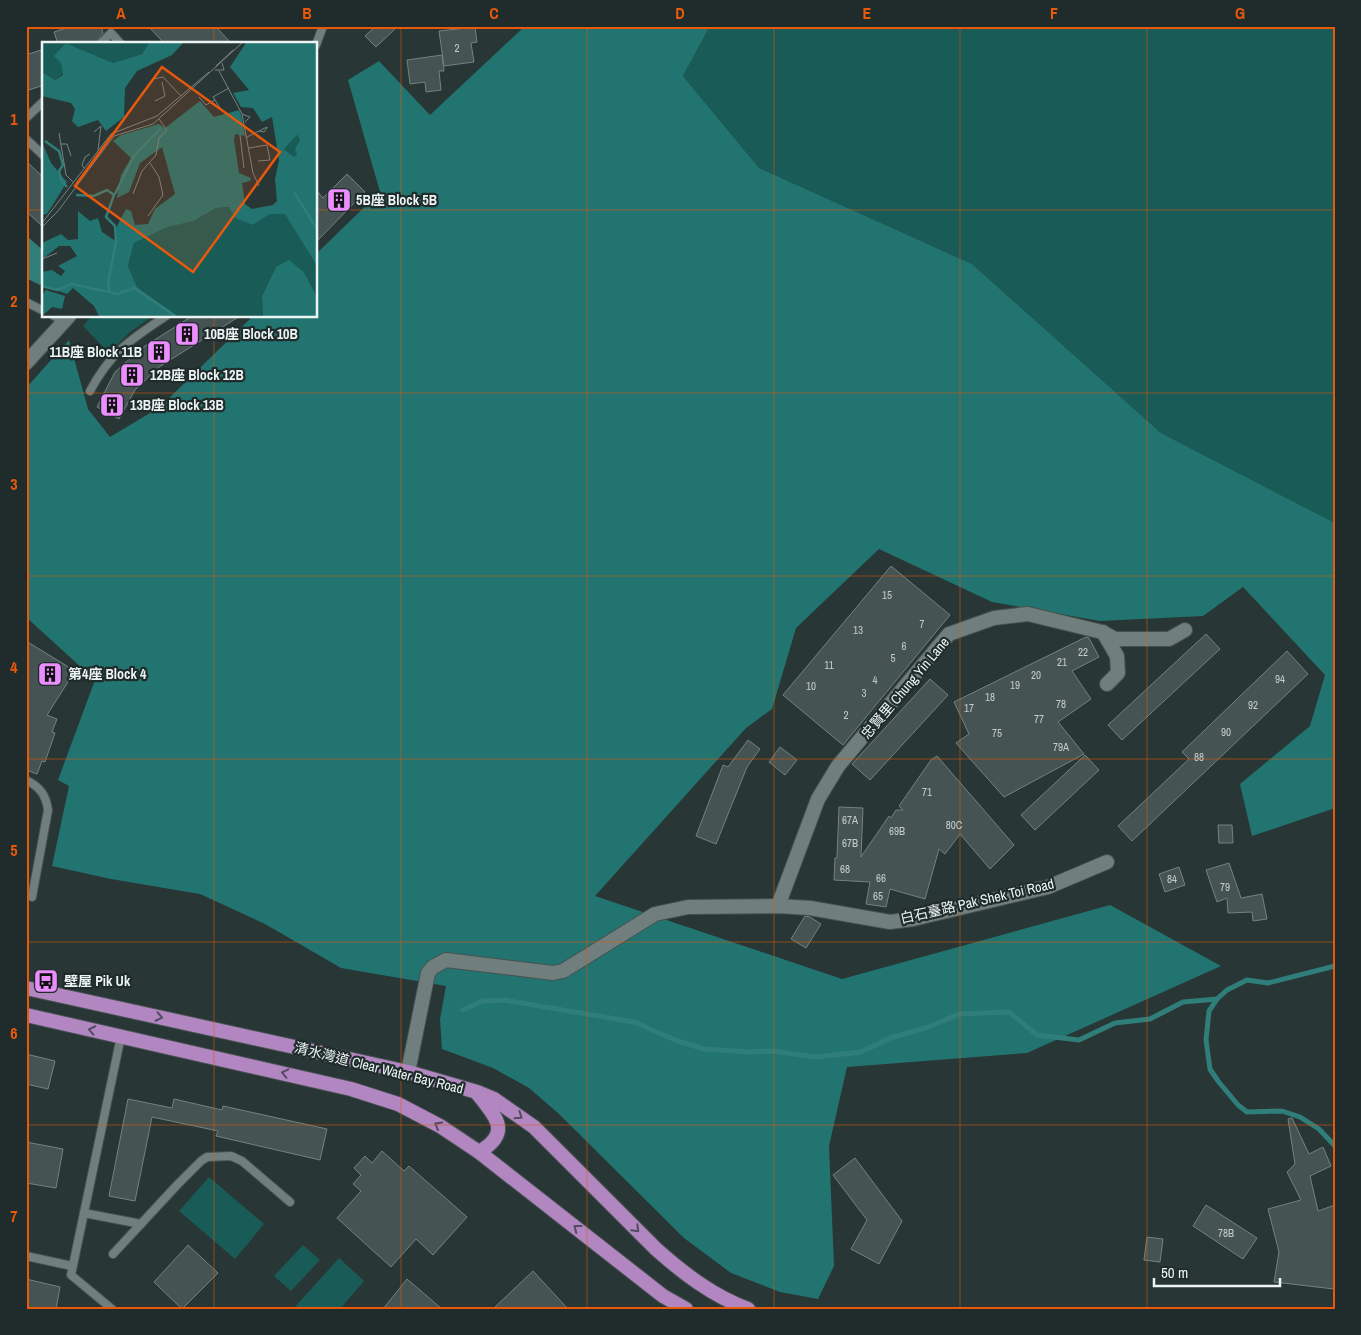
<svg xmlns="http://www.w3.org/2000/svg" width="1361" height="1335" font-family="'Archivo Narrow','Noto Sans TC',sans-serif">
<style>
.green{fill:#185b57}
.forest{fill:#227470}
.water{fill:#2f7e7a}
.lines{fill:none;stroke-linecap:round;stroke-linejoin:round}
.stream{stroke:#2f7e7a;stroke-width:5}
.building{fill:#455352;stroke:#738381}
.service-casing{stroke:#465150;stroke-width:10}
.minor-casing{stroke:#465150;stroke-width:16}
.primary-casing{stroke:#465150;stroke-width:16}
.service{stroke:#707f7d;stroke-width:8}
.minor{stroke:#707f7d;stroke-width:14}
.primary{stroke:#b287c1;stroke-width:14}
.oneway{stroke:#524c60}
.grid{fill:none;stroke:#e8590c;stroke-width:1;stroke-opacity:0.55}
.labels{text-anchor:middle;stroke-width:4.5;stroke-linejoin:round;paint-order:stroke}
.number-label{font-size:11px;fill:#c3cccc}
.poi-label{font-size:14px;font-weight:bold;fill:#edf5f4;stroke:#1f2c2b;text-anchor:start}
.street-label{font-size:14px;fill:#edf5f4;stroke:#1f2c2b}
.inset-river{fill:none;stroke:#2f7e7a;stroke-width:2.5}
.inset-road{fill:none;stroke:#778281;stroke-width:1}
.view{fill:#e8590c;fill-opacity:0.15;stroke:#e8590c;stroke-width:2.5}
.inset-edge{fill:none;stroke:#edf5f4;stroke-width:2.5}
.neatline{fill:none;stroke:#e8590c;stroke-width:2}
.grid-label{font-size:16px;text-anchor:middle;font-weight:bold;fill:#e8590c}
</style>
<rect width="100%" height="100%" fill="#283635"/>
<!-- green -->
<g class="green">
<path d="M 710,26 L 1335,26 L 1335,523 L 1161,433 L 972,264 L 759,168 L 683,76 Z"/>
<path d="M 92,316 L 153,316 L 130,332 L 109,353 L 83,326 Z"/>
<path d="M 209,1177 L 264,1224 L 235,1259 L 179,1211 Z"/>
<path d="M 303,1245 L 320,1260 L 291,1291 L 274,1276 Z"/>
<path d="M 339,1258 L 364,1281 L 340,1309 L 295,1309 L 294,1308 Z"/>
</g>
<!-- forest -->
<path class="forest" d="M 525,26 L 710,26 L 683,76 L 759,168 L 972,264 L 1161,433 L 1335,523 L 1335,808 L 1252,836 L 1240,784 L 1310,726 L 1325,675 L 1243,587 L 1203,616 L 1100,621 L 992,602 L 879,549 L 796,628 L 772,709 L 746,728 L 595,896 L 842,979 L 1110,905 L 1221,966 L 1027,1053 L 847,1067 L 829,1146 L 834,1266 L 818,1299 L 780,1292 L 731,1273 L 684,1238 L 558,1113 L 529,1088 L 493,1068 L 442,1049 L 440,1019 L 446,986 L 341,968 L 265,924 L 200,894 L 111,879 L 52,866 L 69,786 L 58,780 L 95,680 L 26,617 L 26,388 L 69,340 L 88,409 L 110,437 L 160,407 L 253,316 L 316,316 L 316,254 L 380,192 L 348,80 L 379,61 L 430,115 Z"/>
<!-- water -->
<path class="water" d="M 29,238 L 44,251 L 44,281 L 40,285 L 26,278 L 26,241 Z"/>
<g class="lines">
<!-- stream -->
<g class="stream">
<path d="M 1335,966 L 1268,983 L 1247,980 L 1227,990 L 1217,999 L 1209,1011 L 1206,1040 L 1210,1069 L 1218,1081 L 1238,1105 L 1247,1112 L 1282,1111 L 1300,1117 L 1319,1129 L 1335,1146"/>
<path d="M 463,1010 L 482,1001 L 504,1000 L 634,1022 L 675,1040 L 704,1049 L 749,1052 L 773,1051 L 816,1057 L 861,1052 L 890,1038 L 929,1027 L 959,1014 L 1009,1012 L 1037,1035 L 1079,1040 L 1115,1023 L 1150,1019 L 1183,1002 L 1217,999"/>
</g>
</g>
<!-- building -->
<g class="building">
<path d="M 72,26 L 101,26 L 103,33 L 94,44 L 58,44 L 54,32 Z"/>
<path d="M 148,26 L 215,26 L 232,44 L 165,44 Z"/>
<path d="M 376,26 L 398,26 L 376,47 L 365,36 Z"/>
<path d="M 475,27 L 477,42 L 471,43 L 474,62 L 444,66 L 439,31 Z"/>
<path d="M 44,49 L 44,85 L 26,91 L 26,55 Z"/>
<path d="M 442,55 L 444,71 L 439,71 L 441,90 L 426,92 L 425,82 L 410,84 L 407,60 Z"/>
<path d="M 26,161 L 44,178 L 44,228 L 26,211 Z"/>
<path d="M 347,174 L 365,192 L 316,242 L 316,190 L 323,198 Z"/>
<path d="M 192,316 L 240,316 L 159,367 L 135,390 L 119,419 L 97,407 L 115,372 L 142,348 Z"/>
<path d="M 891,566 L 950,615 L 843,745 L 783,695 Z"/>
<path d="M 1206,634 L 1220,649 L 1122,740 L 1108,725 Z"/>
<path d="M 1086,637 L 1089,638 L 1099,657 L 1072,671 L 1091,699 L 1058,722 L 1084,754 L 1004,797 L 956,743 L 969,734 L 954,702 Z"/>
<path d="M 26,641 L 75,671 L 47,715 L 57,719 L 52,732 L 55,733 L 45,762 L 42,761 L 37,774 L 26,770 Z"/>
<path d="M 1287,651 L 1308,674 L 1132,841 L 1118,826 L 1189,759 L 1182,752 Z"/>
<path d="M 930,679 L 948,695 L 870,780 L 852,764 Z"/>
<path d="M 748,740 L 760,749 L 747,767 L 716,844 L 696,836 L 723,765 L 728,767 Z"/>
<path d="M 780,747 L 797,760 L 785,775 L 769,762 Z"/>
<path d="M 1085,755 L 1099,770 L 1035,830 L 1021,815 Z"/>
<path d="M 937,756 L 1014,845 L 990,869 L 960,834 L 945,854 L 939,849 L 925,899 L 890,889 L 886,907 L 866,904 L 870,882 L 834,880 L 835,858 L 837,858 L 839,807 L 863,808 L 861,857 L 889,816 L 891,818 L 896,810 L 903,810 L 899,806 L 931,760 Z"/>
<path d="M 1218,825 L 1232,825 L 1233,843 L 1219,843 Z"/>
<path d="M 1229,863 L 1241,898 L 1262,894 L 1267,919 L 1253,921 L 1252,912 L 1228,913 L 1227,898 L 1217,902 L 1206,870 Z"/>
<path d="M 1179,867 L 1185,885 L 1165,892 L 1159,874 Z"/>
<path d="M 805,916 L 810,917 L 821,924 L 806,948 L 791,939 Z"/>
<path d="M 26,1054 L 55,1061 L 48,1089 L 26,1084 Z"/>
<path d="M 128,1099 L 172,1108 L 174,1099 L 222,1110 L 223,1106 L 327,1129 L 320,1160 L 216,1136 L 218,1131 L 152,1117 L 135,1201 L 109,1196 Z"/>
<path d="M 1292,1118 L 1309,1154 L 1323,1147 L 1331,1166 L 1310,1176 L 1318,1211 L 1335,1205 L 1334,1289 L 1274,1282 L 1279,1252 L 1268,1209 L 1301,1200 L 1287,1172 L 1295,1164 L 1288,1119 Z"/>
<path d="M 26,1142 L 63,1149 L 56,1188 L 26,1183 Z"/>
<path d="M 382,1151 L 404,1171 L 409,1166 L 467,1217 L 433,1255 L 416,1239 L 391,1267 L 337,1218 L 361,1191 L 353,1184 L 361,1175 L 354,1168 L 365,1156 L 372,1163 Z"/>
<path d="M 855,1158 L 902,1221 L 879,1264 L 851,1249 L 867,1220 L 833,1175 Z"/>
<path d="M 1206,1205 L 1257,1238 L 1243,1259 L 1193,1226 Z"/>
<path d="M 1147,1237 L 1163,1239 L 1160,1262 L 1144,1260 Z"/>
<path d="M 188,1245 L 218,1273 L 182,1309 L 154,1282 Z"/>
<path d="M 533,1271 L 568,1309 L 493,1309 Z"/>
<path d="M 26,1279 L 60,1287 L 56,1309 L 26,1309 Z"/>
<path d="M 407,1279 L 442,1309 L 383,1309 Z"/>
</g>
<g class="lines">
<defs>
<g id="service">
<path d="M 100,44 L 111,33 L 121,44"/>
<path d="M 316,45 L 323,26"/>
<path d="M 26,118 L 44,101"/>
<path d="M 26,139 L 44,156"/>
<path d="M 26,302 L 44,311"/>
<path d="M 54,316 L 65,321"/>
<path d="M 90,391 C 110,353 131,339 166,316"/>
<path d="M 26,780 C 40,787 46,795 48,810 L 32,897"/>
<path d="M 84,1213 L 141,1224"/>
<path d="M 113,1254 L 178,1184 L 201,1161 L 207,1157 L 231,1156 L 242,1161 L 290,1202"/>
<path d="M 26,1256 L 72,1266"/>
<path d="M 112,1309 L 71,1275 L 121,1036"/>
</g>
<g id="minor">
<path d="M 26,363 L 69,316"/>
<path d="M 1103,632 L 1117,656 L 1118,673 L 1107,684"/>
<path d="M 778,906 L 818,799 L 838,766 L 949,634 L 994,618 L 1028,614 L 1102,632 L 1115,639 L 1169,639 L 1185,630"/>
<path d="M 408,1072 L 428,973 L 433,967 L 446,960 L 553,973 L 563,971 L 655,914 L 688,907 L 778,906 L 810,908 L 890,922 L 913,919 L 1048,887 L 1107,862"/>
</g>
<g id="primary">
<path d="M 26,988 L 408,1072 L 477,1092 L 494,1099 L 534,1127 L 656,1249 C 684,1274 713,1296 748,1309"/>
<path d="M 26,1015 L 351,1089 L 398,1104 L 440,1126 L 479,1152 L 663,1296 L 686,1309"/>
<path d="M 477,1093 C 495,1116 513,1132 479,1152"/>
</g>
</defs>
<!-- service casing -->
<use href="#service" class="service-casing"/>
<!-- minor casing -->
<use href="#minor" class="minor-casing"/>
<!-- primary casing -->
<use href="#primary" class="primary-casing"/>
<!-- service -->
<use href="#service" class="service"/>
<!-- minor -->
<use href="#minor" class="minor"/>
<!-- primary -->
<use href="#primary" class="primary"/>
</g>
<!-- one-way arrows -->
<defs><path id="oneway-chevron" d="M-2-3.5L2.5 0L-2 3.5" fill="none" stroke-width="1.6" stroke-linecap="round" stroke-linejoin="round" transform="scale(1.25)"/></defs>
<g class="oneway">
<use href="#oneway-chevron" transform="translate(159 1017) rotate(12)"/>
<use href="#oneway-chevron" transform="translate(92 1030) rotate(-168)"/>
<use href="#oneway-chevron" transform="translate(285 1073) rotate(-167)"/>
<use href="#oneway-chevron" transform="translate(519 1116) rotate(35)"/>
<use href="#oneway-chevron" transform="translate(438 1125) rotate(-150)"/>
<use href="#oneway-chevron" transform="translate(577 1228) rotate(-142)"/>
<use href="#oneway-chevron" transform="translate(636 1229) rotate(45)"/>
</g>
<!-- grid -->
<path class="grid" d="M 214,26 L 214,44M 401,26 L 401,1309M 587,26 L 587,1309M 774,26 L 774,1309M 960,26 L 960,1309M 1147,26 L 1147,1309M 26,210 L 44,210M 316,210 L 1335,210M 214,316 L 214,1309M 26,393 L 1335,393M 26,576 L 1335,576M 26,759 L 1335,759M 26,942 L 1335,942M 26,1125 L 1335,1125"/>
<!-- icons -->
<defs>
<symbol id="building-square" viewBox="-11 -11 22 22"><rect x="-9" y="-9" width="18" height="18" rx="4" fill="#ea8dfd" stroke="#1f2c2b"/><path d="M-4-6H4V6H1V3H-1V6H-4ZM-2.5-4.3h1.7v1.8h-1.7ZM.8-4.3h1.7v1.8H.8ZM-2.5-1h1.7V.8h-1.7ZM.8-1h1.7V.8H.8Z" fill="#111"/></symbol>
<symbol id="bus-square" viewBox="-11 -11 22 22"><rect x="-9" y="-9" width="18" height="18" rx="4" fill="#ea8dfd" stroke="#1f2c2b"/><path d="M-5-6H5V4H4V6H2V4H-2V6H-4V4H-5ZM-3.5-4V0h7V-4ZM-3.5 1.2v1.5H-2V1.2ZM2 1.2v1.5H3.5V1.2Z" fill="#111"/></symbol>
</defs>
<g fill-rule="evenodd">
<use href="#building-square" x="325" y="186" width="28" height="28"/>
<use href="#building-square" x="173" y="320" width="28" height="28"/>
<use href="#building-square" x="145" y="338" width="28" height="28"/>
<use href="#building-square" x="118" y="361" width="28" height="28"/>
<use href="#building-square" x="98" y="391" width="28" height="28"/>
<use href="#building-square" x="36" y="660" width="28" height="28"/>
<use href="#bus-square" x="32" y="967" width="28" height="28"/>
</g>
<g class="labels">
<!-- number labels -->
<g class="number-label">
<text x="457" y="52">2</text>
<text x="887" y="599">15</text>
<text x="922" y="628">7</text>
<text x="858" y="634">13</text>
<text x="904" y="650">6</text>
<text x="1083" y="656">22</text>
<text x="893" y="662">5</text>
<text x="1062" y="666">21</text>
<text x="829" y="669">11</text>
<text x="1036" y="679">20</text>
<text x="1280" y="683">94</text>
<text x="875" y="684">4</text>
<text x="1015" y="689">19</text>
<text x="811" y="690">10</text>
<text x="864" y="697">3</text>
<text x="990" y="701">18</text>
<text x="1061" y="708">78</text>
<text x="1253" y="709">92</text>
<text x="969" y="712">17</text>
<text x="846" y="719">2</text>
<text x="1039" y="723">77</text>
<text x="1226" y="736">90</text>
<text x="997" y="737">75</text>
<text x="1061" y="751">79A</text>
<text x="1199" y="761">88</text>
<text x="927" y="796">71</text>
<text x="850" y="824">67A</text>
<text x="954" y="829">80C</text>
<text x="897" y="835">69B</text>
<text x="850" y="847">67B</text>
<text x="845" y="873">68</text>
<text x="881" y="882">66</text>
<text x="1172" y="883">84</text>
<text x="1225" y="891">79</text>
<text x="878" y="900">65</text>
<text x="1226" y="1237">78B</text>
</g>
<!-- poi labels -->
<g class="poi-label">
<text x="356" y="205">5B座 Block 5B</text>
<text x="204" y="339">10B座 Block 10B</text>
<text x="142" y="357" text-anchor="end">11B座 Block 11B</text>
<text x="150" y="380">12B座 Block 12B</text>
<text x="130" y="410">13B座 Block 13B</text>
<text x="68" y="679">第4座 Block 4</text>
<text x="64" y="986">壁屋 Pik Uk</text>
</g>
<!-- street labels -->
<g class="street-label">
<text transform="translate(905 688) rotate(-50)" y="5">忠賢里 Chung Yin Lane</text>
<text transform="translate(977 901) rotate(-13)" y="5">白石臺路 Pak Shek Toi Road</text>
<text transform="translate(379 1068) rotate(14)" y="5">清水灣道 Clear Water Bay Road</text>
</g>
</g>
<!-- overview -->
<g transform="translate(42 42)">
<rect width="275" height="275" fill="#283635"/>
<path d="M 0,1 L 107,1 L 100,12 L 71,21 L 24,1 L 19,21 L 21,32 L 13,38 L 0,30 ZM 255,93 L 258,98 L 255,113 L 252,115 L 242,107 ZM 187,165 L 211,183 L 228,172 L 243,171 L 275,224 L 275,255 L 262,230 L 234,225 L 220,254 L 221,274 L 136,274 L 95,245 L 86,224 L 92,201 L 125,184 L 152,179 L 174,166 Z" fill="#185b57"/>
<path d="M 24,1 L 71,21 L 100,12 L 107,1 L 141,1 L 130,13 L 95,29 L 83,46 L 82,75 L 64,89 L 56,78 L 36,85 L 30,79 L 33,67 L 29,61 L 0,54 L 0,30 L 13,38 L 21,33 L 19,21 L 12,14 ZM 204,1 L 275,1 L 275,224 L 243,172 L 228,172 L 211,183 L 193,176 L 187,165 L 174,166 L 152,179 L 125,185 L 92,201 L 86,224 L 95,245 L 136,274 L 57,274 L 52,264 L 31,246 L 25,252 L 0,243 L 0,230 L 10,228 L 19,234 L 23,229 L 16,224 L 35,214 L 28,204 L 17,204 L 2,216 L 0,201 L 19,192 L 26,198 L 36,197 L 36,169 L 48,179 L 56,176 L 60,190 L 72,198 L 75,197 L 74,186 L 84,167 L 89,169 L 93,183 L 106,182 L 113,167 L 133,152 L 120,105 L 98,121 L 87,150 L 75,156 L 79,133 L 89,116 L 71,99 L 79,93 L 117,82 L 123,86 L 158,59 L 172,75 L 197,68 L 199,73 L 203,94 L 193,92 L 192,98 L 197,131 L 209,136 L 208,139 L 200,141 L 203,162 L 210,167 L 231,163 L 235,159 L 233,137 L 237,118 L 230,75 L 220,80 L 211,66 L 199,65 L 191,51 L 207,48 L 188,25 ZM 255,93 L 258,98 L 253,107 L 255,113 L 252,115 L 242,107 ZM 0,100 L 9,121 L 25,140 L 5,172 L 0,173 ZM 247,218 L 262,230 L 275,255 L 275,274 L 221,274 L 220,254 L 234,225 ZM 4,248 L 23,254 L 20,267 L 10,265 L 0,274 L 0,253 Z" fill="#227470" fill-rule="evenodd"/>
<path class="inset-river" d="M 3,99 L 17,109 L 21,123 L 17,129 L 19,138 L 25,145M 252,150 L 275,187M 73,152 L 92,114 L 119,86M 34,153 L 52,154 L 65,148 L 72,153 L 64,175 L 73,184 L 74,200 L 66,241 L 68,250M 0,244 L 15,248 L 30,242 L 76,252 L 92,246 L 133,274"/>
<path class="inset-road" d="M 174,24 L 191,8M 173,28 L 182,28 L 180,21M 177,29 L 200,72 L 211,131 L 217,144M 111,37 L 121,35 L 139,54M 157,55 L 164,63 L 173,58M 113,59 L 123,54 L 120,40M 178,66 L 171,55 L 187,46M 200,72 L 208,75 L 203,80M 52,90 L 59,84 L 56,108M 17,91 L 24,133 L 31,140M 198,93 L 202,126M 205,95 L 225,85 L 225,86 L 222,90 L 217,89M 19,102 L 25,102 L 29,114M 207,106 L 225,103 L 228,118 L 216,119M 42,126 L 40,123 L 43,115 L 48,112M 91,152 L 100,129 L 114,113 L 117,96 L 125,88 L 117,77M 106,174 L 121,153 L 117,135 L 108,121M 0,181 L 69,92 L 115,74 L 167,30M 0,185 L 16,169 L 72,94 L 111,82 L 200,1M 0,217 L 15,211"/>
<path class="view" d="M 120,25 L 238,110 L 151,230 L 33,144 Z"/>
<rect width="275" height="275" class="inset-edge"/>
</g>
<!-- border -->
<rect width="1361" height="1335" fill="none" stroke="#1f2c2b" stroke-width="55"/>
<!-- scale -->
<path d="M1154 1278v8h126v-8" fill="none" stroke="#edf5f4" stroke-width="2.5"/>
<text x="1161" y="1278" font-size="15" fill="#edf5f4" stroke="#1f2c2b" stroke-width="4" paint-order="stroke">50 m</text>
<rect x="28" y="28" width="1306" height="1280" class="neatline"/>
<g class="grid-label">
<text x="121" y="19">A</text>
<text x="307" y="19">B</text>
<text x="494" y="19">C</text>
<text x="680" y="19">D</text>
<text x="867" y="19">E</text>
<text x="1054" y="19">F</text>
<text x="1240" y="19">G</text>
<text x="14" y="125">1</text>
<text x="14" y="307">2</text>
<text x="14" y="490">3</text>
<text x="14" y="673">4</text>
<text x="14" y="856">5</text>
<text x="14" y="1039">6</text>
<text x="14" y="1222">7</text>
</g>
</svg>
